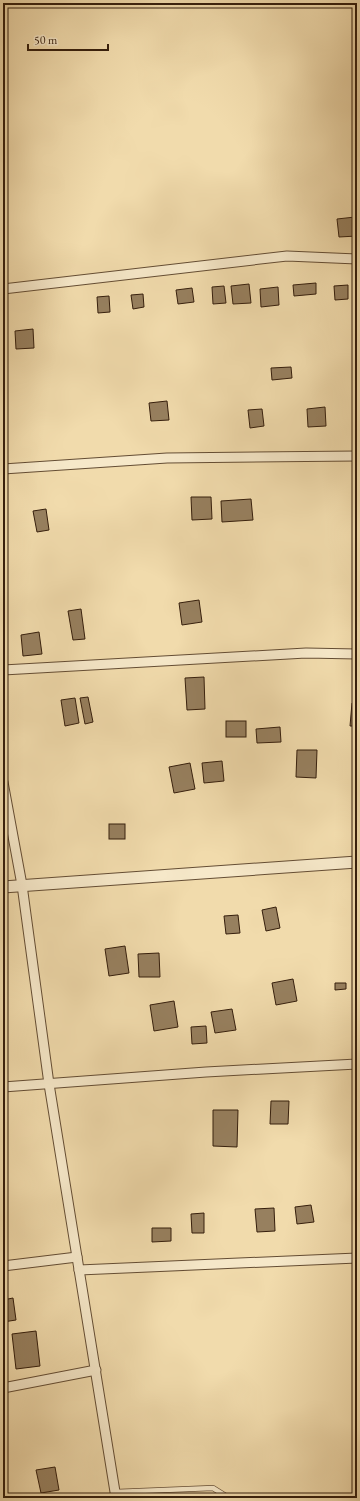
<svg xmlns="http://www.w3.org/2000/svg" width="360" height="1501" font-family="'EB Garamond',serif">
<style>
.building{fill:#97805f;stroke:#351e0c}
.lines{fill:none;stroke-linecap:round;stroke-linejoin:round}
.service-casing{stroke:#644d34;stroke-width:6}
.minor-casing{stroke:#644d34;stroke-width:11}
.tertiary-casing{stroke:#644d34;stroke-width:13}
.service{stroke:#f6e8c9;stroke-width:4.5}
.minor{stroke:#f6e8c9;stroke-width:9}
.tertiary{stroke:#f6e8c9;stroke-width:11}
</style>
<rect width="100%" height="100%" fill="#f1dbac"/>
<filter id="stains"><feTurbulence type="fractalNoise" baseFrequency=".005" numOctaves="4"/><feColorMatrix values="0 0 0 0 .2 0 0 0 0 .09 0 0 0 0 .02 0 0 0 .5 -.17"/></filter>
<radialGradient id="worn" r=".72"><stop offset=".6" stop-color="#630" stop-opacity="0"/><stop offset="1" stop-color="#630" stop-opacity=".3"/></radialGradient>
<!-- building -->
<g class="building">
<path d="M 355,217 L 357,236 L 339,237 L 337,219 Z"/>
<path d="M 316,283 L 316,294 L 294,296 L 293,285 Z"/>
<path d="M 249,284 L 251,303 L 233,304 L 231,286 Z"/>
<path d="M 348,285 L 348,299 L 335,300 L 334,286 Z"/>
<path d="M 224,286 L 226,303 L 213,304 L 212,287 Z"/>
<path d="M 278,287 L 279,305 L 261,307 L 260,289 Z"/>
<path d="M 192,288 L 194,302 L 178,304 L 176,290 Z"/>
<path d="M 143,294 L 144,307 L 133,309 L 131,295 Z"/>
<path d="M 109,296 L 110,312 L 98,313 L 97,297 Z"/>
<path d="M 33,329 L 34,348 L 16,349 L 15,331 Z"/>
<path d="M 291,367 L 292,378 L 272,380 L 271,368 Z"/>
<path d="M 167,401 L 169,420 L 151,421 L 149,403 Z"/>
<path d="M 325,407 L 326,426 L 308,427 L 307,409 Z"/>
<path d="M 262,409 L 264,426 L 250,428 L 248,410 Z"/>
<path d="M 191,497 L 211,497 L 212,519 L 192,520 Z"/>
<path d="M 251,499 L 253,520 L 222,522 L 221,501 Z"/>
<path d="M 46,509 L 49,530 L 37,532 L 33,511 Z"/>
<path d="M 199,600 L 202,622 L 182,625 L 179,603 Z"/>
<path d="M 81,609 L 85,639 L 73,640 L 68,611 Z"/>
<path d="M 39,632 L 42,654 L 23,656 L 21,635 Z"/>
<path d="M 204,677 L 205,709 L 187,710 L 185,678 Z"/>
<path d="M 88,697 L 93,722 L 85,724 L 80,698 Z"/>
<path d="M 75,698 L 79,723 L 65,726 L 61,700 Z"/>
<path d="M 352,703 L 357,703 L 357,726 L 350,726 Z"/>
<rect x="226" y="721" width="20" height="16"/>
<path d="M 280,727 L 281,742 L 257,743 L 256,729 Z"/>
<path d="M 297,750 L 317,750 L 316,778 L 296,777 Z"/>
<path d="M 222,761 L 224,781 L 204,783 L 202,763 Z"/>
<path d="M 190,763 L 195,789 L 174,793 L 169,767 Z"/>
<rect x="109" y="824" width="16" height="15"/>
<path d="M 276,907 L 280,928 L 266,931 L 262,910 Z"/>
<path d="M 238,915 L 240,933 L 226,934 L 224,916 Z"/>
<path d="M 125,946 L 129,973 L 109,976 L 105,949 Z"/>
<path d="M 159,953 L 160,977 L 139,977 L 138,954 Z"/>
<path d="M 293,979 L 297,1001 L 276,1005 L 272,983 Z"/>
<path d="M 335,983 L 346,983 L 346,989 L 335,990 Z"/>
<path d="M 174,1001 L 178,1027 L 154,1031 L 150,1005 Z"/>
<path d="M 232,1009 L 236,1030 L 215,1033 L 211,1012 Z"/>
<path d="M 206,1026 L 207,1043 L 192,1044 L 191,1027 Z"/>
<path d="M 271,1101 L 289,1101 L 288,1124 L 270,1124 Z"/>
<path d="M 213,1110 L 238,1110 L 237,1147 L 213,1146 Z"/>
<path d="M 311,1205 L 314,1222 L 297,1224 L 295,1207 Z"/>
<path d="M 274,1208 L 275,1231 L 257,1232 L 255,1209 Z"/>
<path d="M 204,1213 L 204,1233 L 192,1233 L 191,1214 Z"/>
<path d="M 152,1228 L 171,1228 L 171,1241 L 152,1242 Z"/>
<path d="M 13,1298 L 16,1320 L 3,1322 L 3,1300 Z"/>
<path d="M 36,1331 L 40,1366 L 16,1369 L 12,1334 Z"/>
<path d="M 55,1467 L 59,1490 L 41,1493 L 36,1470 Z"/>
</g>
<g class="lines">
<defs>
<path id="service" d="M 115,1492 L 213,1488 L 229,1498"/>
<g id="minor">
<path d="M 3,289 L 287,256 L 357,259"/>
<path d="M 3,469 L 167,458 L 357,456"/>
<path d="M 3,670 L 306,653 L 357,654"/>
<path d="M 3,782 L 22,885 L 49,1084 L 116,1498"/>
<path d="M 3,1087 L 206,1072 L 357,1064"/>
<path d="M 3,1266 L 77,1257"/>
<path d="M 79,1270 L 357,1258"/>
<path d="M 3,1388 L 96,1370"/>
</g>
<path id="tertiary" d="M 3,887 L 357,862"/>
</defs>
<!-- service casing -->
<use href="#service" class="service-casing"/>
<!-- minor casing -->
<use href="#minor" class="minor-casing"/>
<!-- tertiary casing -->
<use href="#tertiary" class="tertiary-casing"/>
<!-- service -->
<use href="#service" class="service"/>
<!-- minor -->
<use href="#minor" class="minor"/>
<!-- tertiary -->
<use href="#tertiary" class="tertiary"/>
</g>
<!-- margin -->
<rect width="360" height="1501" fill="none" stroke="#f1dbac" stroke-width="16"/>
<rect x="4" y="4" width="352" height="1493" fill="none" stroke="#351e0c" stroke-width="2"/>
<rect x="8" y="8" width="344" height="1485" fill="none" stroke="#351e0c"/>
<!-- scale -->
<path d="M28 44v6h80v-6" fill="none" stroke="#351e0c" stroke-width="2"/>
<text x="34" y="44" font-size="12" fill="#351e0c" stroke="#f6e8c9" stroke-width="3" paint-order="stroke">50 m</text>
<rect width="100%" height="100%" filter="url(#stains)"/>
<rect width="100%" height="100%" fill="url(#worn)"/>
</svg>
